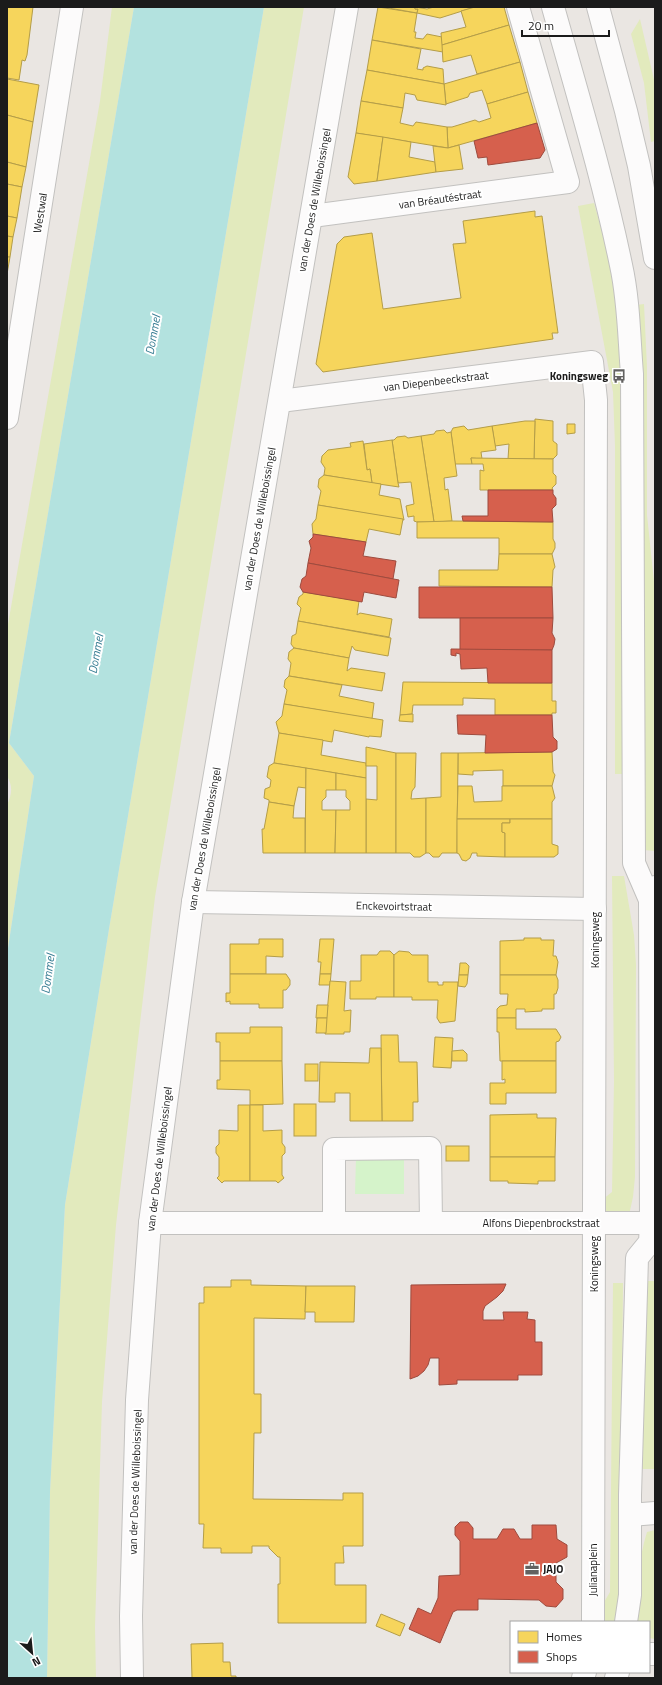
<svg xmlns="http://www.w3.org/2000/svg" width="662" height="1685" font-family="'Titillium Web',sans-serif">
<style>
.grass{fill:#e2eabd}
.park{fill:#d5f3ca}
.water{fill:#b3e2df}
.homes{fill:#f6d55c;stroke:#b49d48}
.shops{fill:#d6604d;stroke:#9e4b3e}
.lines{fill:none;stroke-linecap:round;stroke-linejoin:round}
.minor-casing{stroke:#c2c1bf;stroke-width:24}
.minor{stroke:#fcfbfb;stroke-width:22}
.labels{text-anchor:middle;stroke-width:4;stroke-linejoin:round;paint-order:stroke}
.street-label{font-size:11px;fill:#1b1b1b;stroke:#fff}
.poi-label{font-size:11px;font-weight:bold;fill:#1b1b1b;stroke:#fff;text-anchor:end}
.water-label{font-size:12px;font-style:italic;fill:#377d93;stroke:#fff}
</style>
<rect width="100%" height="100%" fill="#eae6e2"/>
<!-- grass -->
<g class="grass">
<path d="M 112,7 L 134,7 L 9,743 L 34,776 L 7,955 L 7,805 C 12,794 13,786 7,776 L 7,630 L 100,101 Z"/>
<path d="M 264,7 L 304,7 L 155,897 L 116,1225 L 102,1402 L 95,1627 L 96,1678 L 47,1678 L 50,1492 L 65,1205 L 109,929 Z"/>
<path d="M 640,19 L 655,84 L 655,141 L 651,142 L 644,83 L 631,34 Z"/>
<path d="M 594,203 L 613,270 L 620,322 L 627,531 L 625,774 L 615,774 L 615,446 L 613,392 L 578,206 Z"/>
<path d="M 644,304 L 647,367 L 647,515 L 655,591 L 655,851 L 644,850 L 636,305 Z"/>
<path d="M 612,876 L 624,876 L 634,935 L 636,965 L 635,1177 L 633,1197 L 629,1215 L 603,1215 L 602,1200 L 612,1192 L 614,1081 Z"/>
<path d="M 641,1281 L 655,1281 L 655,1469 L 639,1469 Z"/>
<path d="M 613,1283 L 623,1283 L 620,1594 L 616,1622 L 600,1622 L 600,1609 L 610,1592 Z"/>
<path d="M 655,1530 L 655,1639 L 649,1638 L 649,1622 L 634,1622 C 637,1592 638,1560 647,1532 Z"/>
</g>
<!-- park -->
<path class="park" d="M 356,1157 L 404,1157 L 404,1194 L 355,1194 Z"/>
<!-- water -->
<path class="water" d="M 134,7 L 264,7 L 109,929 L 65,1205 L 50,1492 L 47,1678 L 7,1678 L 7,955 L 34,776 L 9,743 Z"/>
<!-- homes -->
<g class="homes">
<path d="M 7,7 L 33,7 L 27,55 L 25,61 L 22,60 L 19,80 L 7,78 Z"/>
<path d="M 378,7 L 417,13 L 414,32 L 416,32 L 415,38 L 423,39 L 427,34 L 442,37 L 443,52 L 372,40 Z"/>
<path d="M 383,7 L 415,7 L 415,9 L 418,9 L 417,13 Z"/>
<path d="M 415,7 L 427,9 L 434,7 L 475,7 L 440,18 L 417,13 L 418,9 L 415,9 Z"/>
<path d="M 475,7 L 504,7 L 509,25 L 442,45 L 441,33 L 466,27 L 461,11 Z"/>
<path d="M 509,25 L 520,62 L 477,74 L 471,55 L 443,62 L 442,45 Z"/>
<path d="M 372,40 L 421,49 L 417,69 L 423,70 L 423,68 L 427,66 L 443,69 L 444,84 L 367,70 Z"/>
<path d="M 520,62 L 528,92 L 487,104 L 482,90 L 470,93 L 468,97 L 446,104 L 444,84 Z"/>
<path d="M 367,70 L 444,84 L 446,105 L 417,100 L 415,95 L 405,93 L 403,108 L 361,101 Z"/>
<path d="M 7,79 L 39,85 L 33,122 L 7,115 Z"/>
<path d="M 528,92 L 537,123 L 448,148 L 447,127 L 452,127 L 475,120 L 479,122 L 491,118 L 487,104 Z"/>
<path d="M 361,101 L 403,108 L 400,123 L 413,126 L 416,122 L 447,127 L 448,148 L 356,133 Z"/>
<path d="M 7,115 L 33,122 L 26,167 L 7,162 Z"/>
<path d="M 356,133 L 383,137 L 377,181 L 354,184 L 348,177 Z"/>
<path d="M 383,137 L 411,142 L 409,157 L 435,162 L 436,172 L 377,181 Z"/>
<path d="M 459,145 L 463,169 L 436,172 L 433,146 L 448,148 Z"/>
<path d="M 7,162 L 26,167 L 22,187 L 7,184 Z"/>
<path d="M 7,184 L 22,187 L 17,218 L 7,216 Z"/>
<path d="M 535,211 L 535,217 L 542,216 L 558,333 L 552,333 L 553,339 L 323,372 L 316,364 L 337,244 L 344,237 L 372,233 L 383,309 L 461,298 L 453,244 L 466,243 L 463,221 Z"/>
<path d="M 7,216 L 17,218 L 13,237 L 7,236 Z"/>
<path d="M 7,236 L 13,237 L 10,257 L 7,257 Z"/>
<path d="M 7,257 L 10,257 L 7,274 Z"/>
<path d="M 535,419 L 553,421 L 553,441 L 557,444 L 557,455 L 553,459 L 534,459 Z"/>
<path d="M 525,421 L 535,421 L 534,459 L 508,459 L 509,444 L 495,446 L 492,426 Z"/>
<path d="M 567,424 L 575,424 L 575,433 L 567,434 Z"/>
<path d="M 464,426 L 468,430 L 492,426 L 496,450 L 481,452 L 482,459 L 471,458 L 472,464 L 455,464 L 451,432 L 453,428 Z"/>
<path d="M 444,430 L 447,433 L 451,432 L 457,476 L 444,478 L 445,490 L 448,489 L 452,521 L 434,522 L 421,436 L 434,434 L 436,431 Z"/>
<path d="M 405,436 L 408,438 L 421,436 L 434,522 L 417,522 L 414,521 L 414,516 L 408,517 L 406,506 L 414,504 L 411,482 L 398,483 L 392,440 L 394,440 L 397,437 Z"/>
<path d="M 392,440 L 398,483 L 399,487 L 372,483 L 370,469 L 367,470 L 364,444 Z"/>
<path d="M 363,441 L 367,470 L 370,469 L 372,483 L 324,475 L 325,468 L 321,462 L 322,456 L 328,450 L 351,447 L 350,443 Z"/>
<path d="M 471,458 L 553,459 L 553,473 L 556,476 L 556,484 L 552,488 L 553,490 L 480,490 L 480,470 L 484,471 L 483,464 L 472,464 Z"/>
<path d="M 324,475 L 381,484 L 379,495 L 400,499 L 404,520 L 318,505 L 321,491 L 318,487 L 319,479 Z"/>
<path d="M 318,505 L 403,519 L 400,535 L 369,529 L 366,542 L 313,534 L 312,524 L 316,519 Z"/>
<path d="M 452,521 L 553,522 L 553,539 L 555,543 L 555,548 L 552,554 L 499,554 L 499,538 L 417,538 L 417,522 Z"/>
<path d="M 499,554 L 552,554 L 555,567 L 553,570 L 552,587 L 439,586 L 439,570 L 498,570 Z"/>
<path d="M 303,592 L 359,601 L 357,615 L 360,613 L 392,619 L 389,637 L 298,621 L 301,608 L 297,604 L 299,597 L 303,594 Z"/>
<path d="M 298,621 L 391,638 L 388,656 L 355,650 L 352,646 L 349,658 L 294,648 L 291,644 L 292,636 L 296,634 Z"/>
<path d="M 294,648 L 349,658 L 347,671 L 351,668 L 385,673 L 382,691 L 289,676 L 291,663 L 288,659 L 289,652 Z"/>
<path d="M 289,676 L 342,685 L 339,696 L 374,703 L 372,719 L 284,704 L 287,690 L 284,687 L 285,680 Z"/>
<path d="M 403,682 L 552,683 L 552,701 L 556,701 L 556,713 L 552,713 L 552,715 L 495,715 L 495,699 L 463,698 L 463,705 L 413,705 L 412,714 L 400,715 Z"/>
<path d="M 284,704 L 383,720 L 381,737 L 369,736 L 369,737 L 334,730 L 332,742 L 279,733 L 276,722 L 282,716 Z"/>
<path d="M 413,714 L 413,722 L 399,721 L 400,715 Z"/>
<path d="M 279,733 L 323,740 L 321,755 L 366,763 L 366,778 L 274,763 Z"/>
<path d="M 366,747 L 396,753 L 396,853 L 366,853 L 366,799 L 377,800 L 377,766 L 366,766 Z"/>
<path d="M 552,752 L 553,772 L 555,775 L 552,786 L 503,786 L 503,770 L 473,771 L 473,775 L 458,774 L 458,753 Z"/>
<path d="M 396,753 L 416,753 L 415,787 L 412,791 L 411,799 L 426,798 L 426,853 L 420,857 L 414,857 L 410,853 L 396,853 Z"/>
<path d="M 441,753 L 458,753 L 457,853 L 442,853 L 439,857 L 433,857 L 429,853 L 426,853 L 426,798 L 441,797 Z"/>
<path d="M 274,763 L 306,768 L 306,788 L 298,787 L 294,806 L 269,802 L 269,800 L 264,798 L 265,789 L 270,787 L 271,780 L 267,777 L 269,766 Z"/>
<path d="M 306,768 L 336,773 L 336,790 L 326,790 L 326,797 L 322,801 L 322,810 L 336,810 L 335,853 L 305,853 Z"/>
<path d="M 336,773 L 366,778 L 366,853 L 335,853 L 336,810 L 350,810 L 350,801 L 346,797 L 346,790 L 336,790 Z"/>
<path d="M 458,786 L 472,786 L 474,802 L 502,801 L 502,786 L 552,786 L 555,798 L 552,802 L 552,819 L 457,819 Z"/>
<path d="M 269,802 L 294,806 L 293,818 L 305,818 L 305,853 L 263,853 L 262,829 L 264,829 Z"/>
<path d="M 457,819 L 510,819 L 510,823 L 502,823 L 502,832 L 505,833 L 505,857 L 477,856 L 477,853 L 472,853 L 470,858 L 466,861 L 462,860 L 459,854 L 457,853 Z"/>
<path d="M 510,819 L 552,819 L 552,844 L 558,846 L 558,854 L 554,857 L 505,857 L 505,833 L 502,832 L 502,823 L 510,823 Z"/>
<path d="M 524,938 L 541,938 L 541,940 L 554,940 L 553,956 L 556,956 L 558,962 L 556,975 L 500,975 L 500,941 L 524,940 Z"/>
<path d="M 259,939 L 283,939 L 283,957 L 266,956 L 266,974 L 230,974 L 230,944 L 259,944 Z"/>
<path d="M 320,939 L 334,939 L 331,974 L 320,974 L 321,962 L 318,962 Z"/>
<path d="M 380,951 L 390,951 L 394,955 L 394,997 L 376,997 L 376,999 L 350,999 L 350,981 L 361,981 L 361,955 L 377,955 Z"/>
<path d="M 399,951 L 409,952 L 412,955 L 428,955 L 428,982 L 438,982 L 438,985 L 443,985 L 443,982 L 458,982 L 455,1021 L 440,1023 L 437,1018 L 438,1000 L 412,1000 L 412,997 L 394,997 L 394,955 Z"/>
<path d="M 460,963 L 466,963 L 469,966 L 468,975 L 459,975 Z"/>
<path d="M 230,974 L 286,974 L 290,980 L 290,985 L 286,990 L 283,990 L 283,1008 L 259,1008 L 259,1004 L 230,1004 L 230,1001 L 226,1002 L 226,993 L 230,993 Z"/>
<path d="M 320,974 L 331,974 L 330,985 L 319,985 Z"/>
<path d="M 459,975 L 468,975 L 467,984 L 465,987 L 458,986 Z"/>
<path d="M 500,975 L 556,975 L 558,980 L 558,988 L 556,994 L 554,994 L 554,1009 L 542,1009 L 542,1011 L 525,1012 L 525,1009 L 516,1009 L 516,1018 L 497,1018 L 497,1009 L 500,1006 L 507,1005 L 508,994 L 500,994 Z"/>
<path d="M 330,981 L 346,982 L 344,1011 L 351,1010 L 350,1032 L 344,1032 L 344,1034 L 325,1034 Z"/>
<path d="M 317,1005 L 328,1005 L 327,1018 L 316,1018 Z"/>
<path d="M 317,1018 L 327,1018 L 326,1033 L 316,1033 Z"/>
<path d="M 497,1018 L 516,1018 L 516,1029 L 556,1029 L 561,1037 L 559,1041 L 556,1042 L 556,1061 L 500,1061 L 499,1032 L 497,1032 Z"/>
<path d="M 250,1027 L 282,1027 L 282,1061 L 220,1061 L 220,1042 L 216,1042 L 216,1033 L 250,1033 Z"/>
<path d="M 381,1035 L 398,1035 L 399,1062 L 417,1062 L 418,1102 L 413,1102 L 413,1121 L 382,1121 Z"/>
<path d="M 435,1037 L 453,1038 L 451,1068 L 433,1067 Z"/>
<path d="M 370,1048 L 381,1048 L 382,1121 L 350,1121 L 350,1093 L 335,1093 L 335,1102 L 319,1102 L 320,1062 L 369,1063 Z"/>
<path d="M 463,1050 L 467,1054 L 467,1061 L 452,1061 L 452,1051 Z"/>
<path d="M 220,1061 L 282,1061 L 283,1104 L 250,1105 L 250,1090 L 217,1089 L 217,1080 L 220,1080 Z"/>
<path d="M 502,1061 L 556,1061 L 556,1093 L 506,1093 L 506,1104 L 490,1104 L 490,1083 L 505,1083 L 505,1079 L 502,1080 Z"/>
<rect x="305" y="1064" width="13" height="17"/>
<rect x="294" y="1104" width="22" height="32"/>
<path d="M 238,1105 L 250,1105 L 250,1181 L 224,1181 L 222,1183 L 217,1178 L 219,1176 L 219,1157 L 216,1153 L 216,1147 L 219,1144 L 219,1130 L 238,1131 Z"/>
<path d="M 250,1105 L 263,1105 L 263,1131 L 282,1130 L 282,1143 L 285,1147 L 285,1153 L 282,1156 L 282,1175 L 284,1178 L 278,1183 L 276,1181 L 250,1181 Z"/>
<path d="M 537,1114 L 537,1118 L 556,1118 L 555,1157 L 490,1157 L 490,1115 Z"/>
<rect x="446" y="1146" width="23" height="15"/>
<path d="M 490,1157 L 555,1157 L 555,1181 L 538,1181 L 538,1184 L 508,1183 L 508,1181 L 490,1181 Z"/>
<path d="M 231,1280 L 251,1280 L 251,1285 L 306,1286 L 305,1319 L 254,1318 L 254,1394 L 261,1394 L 261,1433 L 254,1433 L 253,1499 L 343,1500 L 343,1493 L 363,1493 L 363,1546 L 343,1546 L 344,1563 L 335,1563 L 335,1585 L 366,1585 L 366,1623 L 278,1623 L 278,1584 L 280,1584 L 280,1557 L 278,1557 L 269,1548 L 269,1546 L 252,1546 L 252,1553 L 221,1553 L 221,1548 L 203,1548 L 204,1524 L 199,1524 L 199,1303 L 204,1303 L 204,1287 L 231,1287 Z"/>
<path d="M 306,1286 L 355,1286 L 354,1322 L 315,1322 L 315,1312 L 305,1312 Z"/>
<path d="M 381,1614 L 405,1624 L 400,1636 L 376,1626 Z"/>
<path d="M 223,1643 L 223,1662 L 230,1662 L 231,1676 L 236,1676 L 236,1678 L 192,1678 L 191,1644 Z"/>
</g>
<!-- shops -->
<g class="shops">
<path d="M 537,123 L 545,150 L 540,158 L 488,165 L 487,157 L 478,158 L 474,141 Z"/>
<path d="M 488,490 L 553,490 L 553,494 L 556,498 L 556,505 L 552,509 L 553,522 L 463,521 L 462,516 L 488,516 Z"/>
<path d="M 313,534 L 366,542 L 363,556 L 396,561 L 393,579 L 308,563 L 311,548 L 309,541 L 313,537 Z"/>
<path d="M 308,563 L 399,580 L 396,598 L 364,592 L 362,602 L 303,592 L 300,587 L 302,579 L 306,576 Z"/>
<path d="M 419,587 L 552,587 L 553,618 L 419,618 Z"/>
<path d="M 460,618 L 553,618 L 552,633 L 555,639 L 554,645 L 552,650 L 460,650 Z"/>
<path d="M 451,649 L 552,650 L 552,683 L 488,683 L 487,668 L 461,669 L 460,654 L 456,653 L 456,656 L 451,655 Z"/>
<path d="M 457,715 L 552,715 L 553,737 L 557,741 L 557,749 L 552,752 L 485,753 L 486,735 L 458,734 Z"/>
<path d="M 506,1284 L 503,1291 L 497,1297 L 485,1306 L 483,1311 L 483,1320 L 504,1320 L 503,1312 L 528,1312 L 527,1319 L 535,1320 L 535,1342 L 542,1342 L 542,1375 L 518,1375 L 518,1380 L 457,1380 L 457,1384 L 439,1385 L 439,1358 L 430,1358 L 428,1365 L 424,1371 L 418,1376 L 410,1379 L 411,1285 Z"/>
<path d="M 460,1522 L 468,1522 L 473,1528 L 473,1539 L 497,1539 L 503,1529 L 514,1529 L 520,1539 L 532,1539 L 532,1525 L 556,1525 L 557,1539 L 567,1545 L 567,1557 L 556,1563 L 556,1582 L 563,1589 L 563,1599 L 556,1607 L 546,1606 L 539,1600 L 478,1599 L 478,1610 L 457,1610 L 453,1612 L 440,1643 L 409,1629 L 418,1608 L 431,1614 L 438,1598 L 439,1576 L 460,1575 L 460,1541 L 455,1535 L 455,1527 Z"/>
</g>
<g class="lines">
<defs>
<g id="minor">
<path d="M 553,7 C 577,93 603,178 621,265 C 629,301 629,338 632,374 L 634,863 L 650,900"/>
<path d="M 598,7 L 626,111 L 639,166 L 655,258"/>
<path d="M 312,216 L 568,182 L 518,7"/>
<path d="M 280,401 L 592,362 L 596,400 L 593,1622"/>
<path d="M 7,418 L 72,7"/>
<path d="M 193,902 L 595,909"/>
<path d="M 150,1223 L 651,1223"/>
<path d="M 334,1223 L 334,1149 L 430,1148 L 431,1223"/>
<path d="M 630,1515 L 655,1513"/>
<path d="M 626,1622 L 630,1595 L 630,1495 L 637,1258 L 650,1242 L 651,1223 L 650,900 L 655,887"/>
<path d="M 649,1654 L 655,1654"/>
<path d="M 132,1678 L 131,1616 L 137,1400 L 150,1223 L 193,902 L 347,7"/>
<path d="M 583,1678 L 585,1672"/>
<path d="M 616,1678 L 618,1672"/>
</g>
</defs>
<!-- minor casing -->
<use href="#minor" class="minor-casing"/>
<!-- minor -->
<use href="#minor" class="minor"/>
</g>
<!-- icons -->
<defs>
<symbol id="bus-bare" viewBox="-9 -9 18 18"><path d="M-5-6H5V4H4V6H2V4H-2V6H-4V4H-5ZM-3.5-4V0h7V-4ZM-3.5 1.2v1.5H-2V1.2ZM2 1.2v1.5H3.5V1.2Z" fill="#636261" stroke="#fff" stroke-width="2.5" paint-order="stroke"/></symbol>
<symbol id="office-bare" viewBox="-9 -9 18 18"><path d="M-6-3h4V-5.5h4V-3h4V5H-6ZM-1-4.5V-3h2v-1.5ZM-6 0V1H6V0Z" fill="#636261" stroke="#fff" stroke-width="2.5" paint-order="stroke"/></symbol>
</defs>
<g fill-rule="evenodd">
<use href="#bus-bare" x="609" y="366" width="20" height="20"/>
<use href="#office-bare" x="522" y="1559" width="20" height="20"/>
</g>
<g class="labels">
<!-- street labels -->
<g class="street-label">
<text transform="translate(440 199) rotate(-8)" y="4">van Bréautéstraat</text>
<text transform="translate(314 200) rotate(-80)" y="4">van der Does de Willeboissingel</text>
<text transform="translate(40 213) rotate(-81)" y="4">Westwal</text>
<text transform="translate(436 381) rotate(-7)" y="4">van Diepenbeeckstraat</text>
<text transform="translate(259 519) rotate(-80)" y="4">van der Does de Willeboissingel</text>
<text transform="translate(204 839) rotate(-80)" y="4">van der Does de Willeboissingel</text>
<text transform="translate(394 906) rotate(1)" y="4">Enckevoirtstraat</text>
<text transform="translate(595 940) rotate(-90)" y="4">Koningsweg</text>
<text transform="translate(159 1159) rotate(-83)" y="4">van der Does de Willeboissingel</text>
<text x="541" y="1227">Alfons Diepenbrockstraat</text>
<text transform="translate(594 1264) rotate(-90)" y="4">Koningsweg</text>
<text transform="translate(135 1482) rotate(-88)" y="4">van der Does de Willeboissingel</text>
<text transform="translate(593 1570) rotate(-90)" y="4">Julianaplein</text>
</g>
<!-- poi labels -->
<g class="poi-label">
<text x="608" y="380">Koningsweg</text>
<text x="543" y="1573" text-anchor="start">JAJO</text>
</g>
<!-- water labels -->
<g class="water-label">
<text transform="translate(153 335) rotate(-80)" y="4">Dommel</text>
<text transform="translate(96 654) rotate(-80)" y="4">Dommel</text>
<text transform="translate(48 974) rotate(-82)" y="4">Dommel</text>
</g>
</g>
<!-- border -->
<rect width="662" height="1685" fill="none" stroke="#1b1b1b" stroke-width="16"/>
<!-- legend -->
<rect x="510" y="1621" width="140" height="52" fill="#ffffff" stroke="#a4a4a4"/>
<rect x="518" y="1631" width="20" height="12" fill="#f6d55c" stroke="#a4a4a4"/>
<text x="546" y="1641" font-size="12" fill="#1b1b1b">Homes</text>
<rect x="518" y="1651" width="20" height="12" fill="#d6604d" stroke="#a4a4a4"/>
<text x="546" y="1661" font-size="12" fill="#1b1b1b">Shops</text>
<!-- north arrow -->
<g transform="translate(32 1653) rotate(153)" stroke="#ffffff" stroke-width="3" paint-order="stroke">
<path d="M0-3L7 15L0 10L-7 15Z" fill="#1b1b1b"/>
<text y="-6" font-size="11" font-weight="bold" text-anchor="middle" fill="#1b1b1b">N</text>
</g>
<!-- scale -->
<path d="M522 30v6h87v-6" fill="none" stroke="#1b1b1b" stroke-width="2"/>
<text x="528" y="30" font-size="12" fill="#1b1b1b" stroke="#ffffff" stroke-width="3" paint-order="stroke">20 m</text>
</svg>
